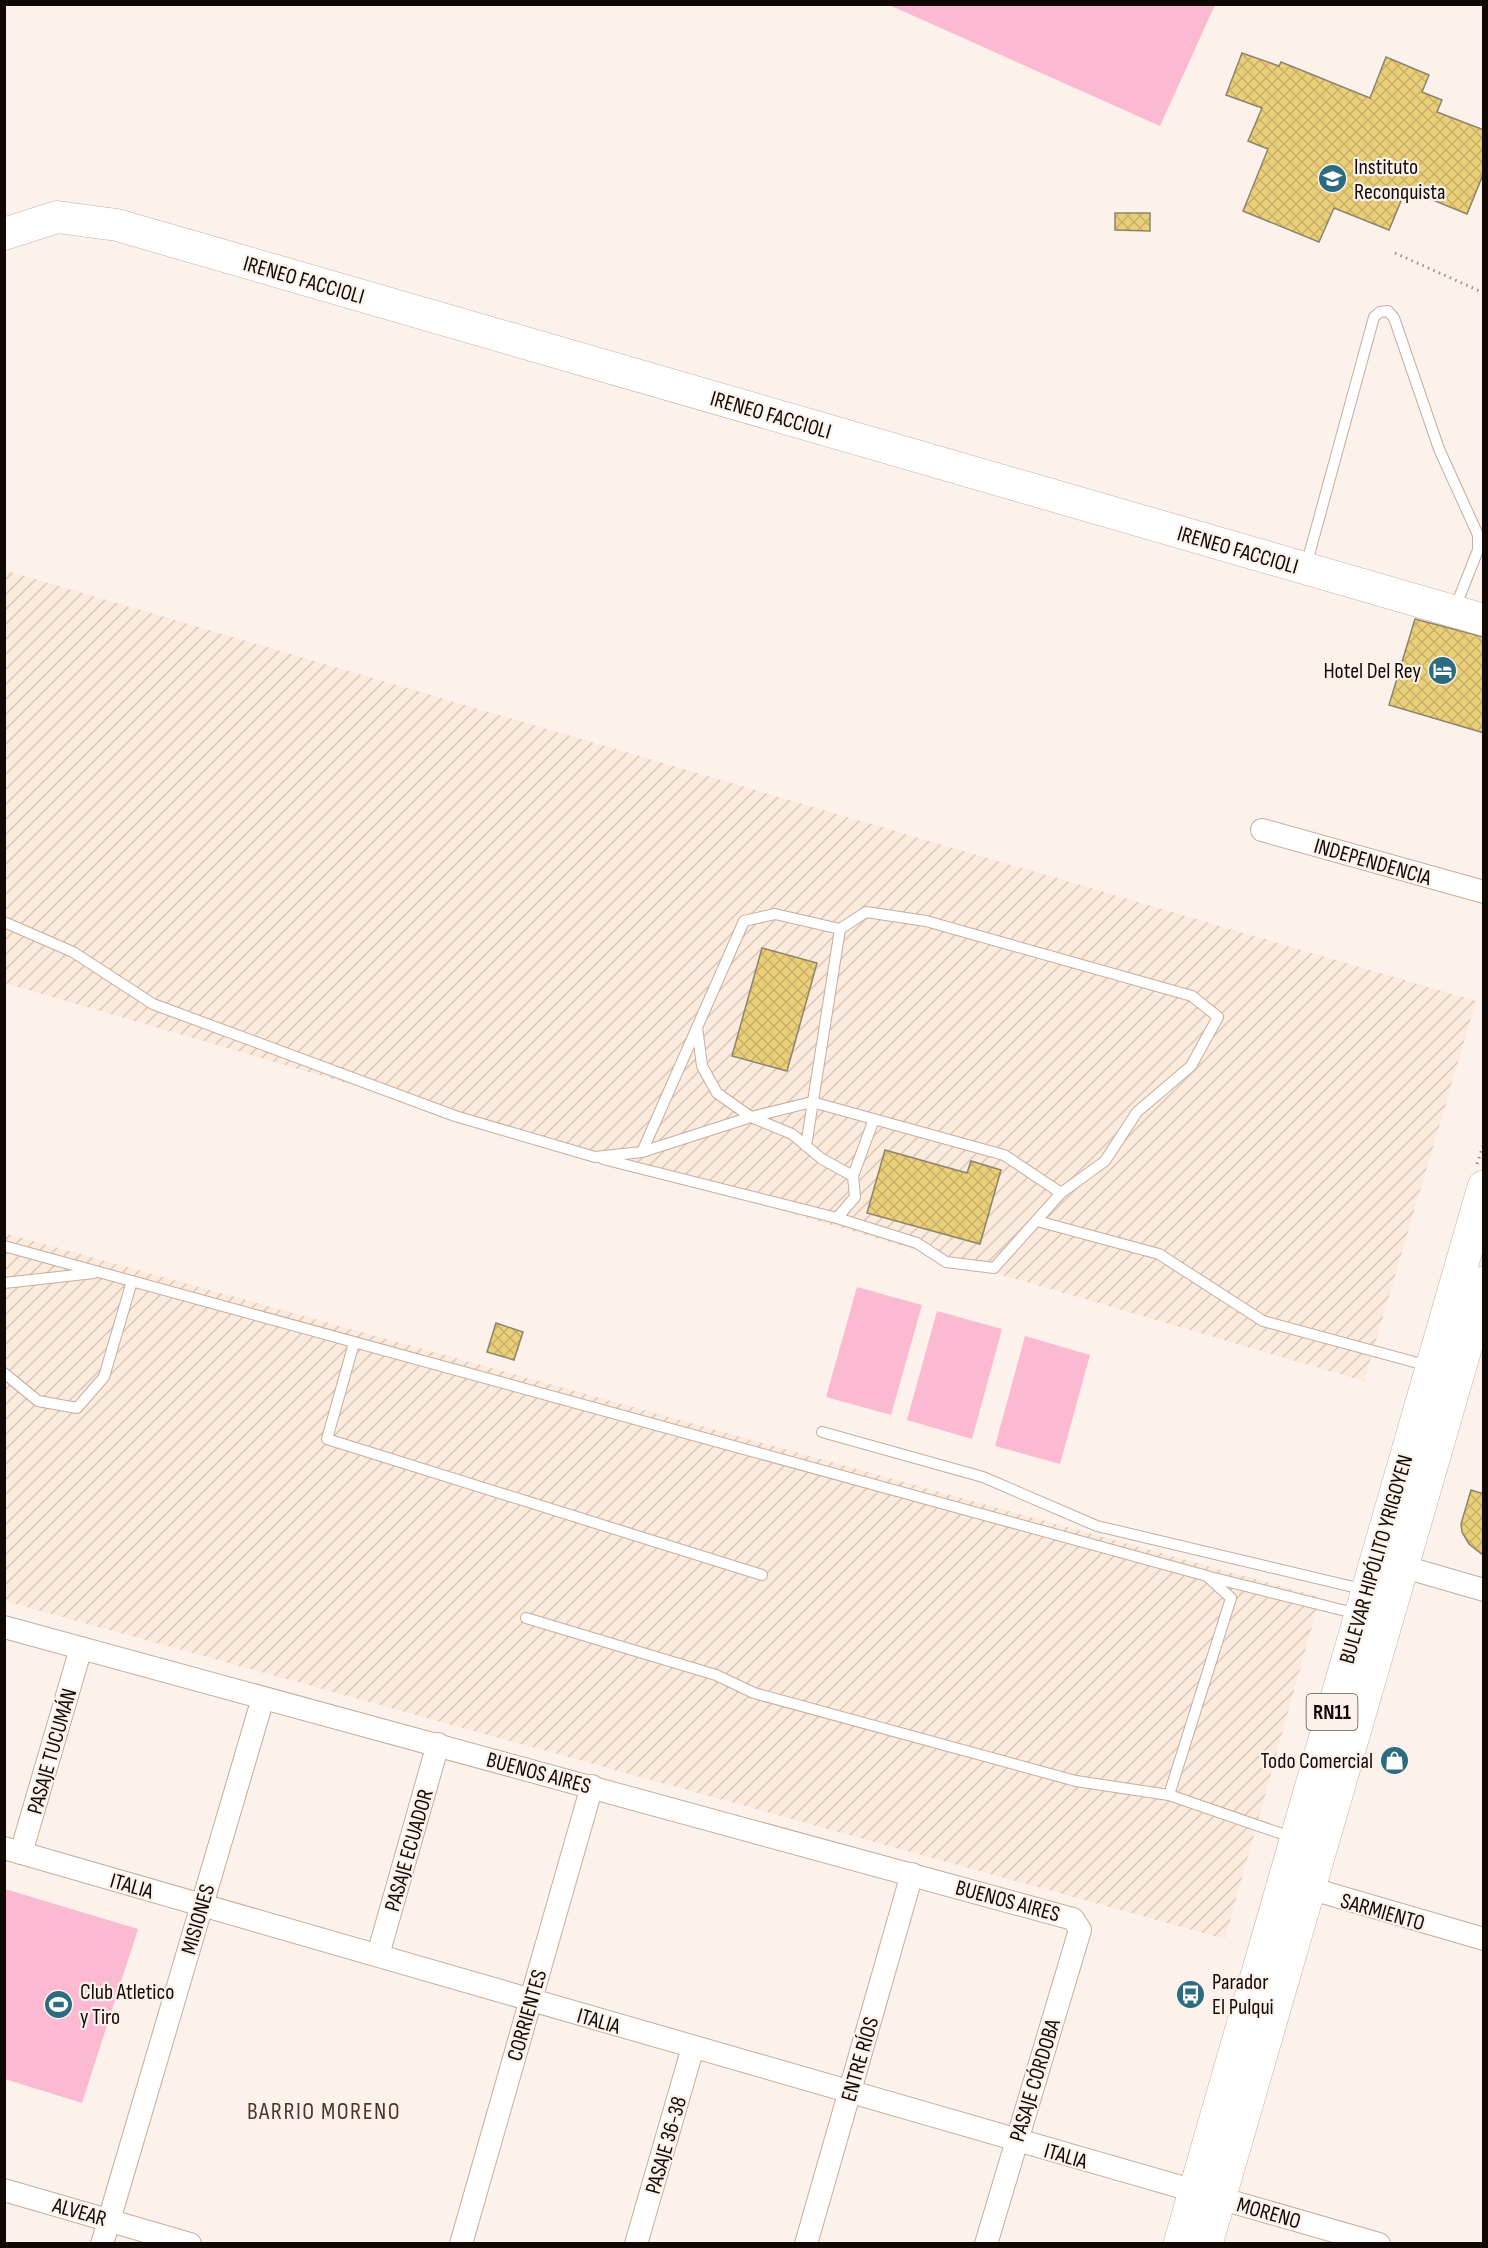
<svg xmlns="http://www.w3.org/2000/svg" width="1488" height="2248" font-family="'Sofia Sans Condensed',sans-serif">
<style>
.industrial{fill:url(#industrial-furrows)}
.pitch{fill:#fbb9d2}
.building{fill:url(#building-cross-hatch);stroke:#8c846d;stroke-width:1.5}
.lines{fill:none;stroke-linecap:round;stroke-linejoin:round}
.lane-casing{stroke:#c4ae9d;stroke-width:12}
.street-casing{stroke:#c4ae9d;stroke-width:24}
.secondary-casing{stroke:#c4ae9d;stroke-width:33}
.highway-casing{stroke:#c4ae9d;stroke-width:34}
.path{stroke:#9b928c;stroke-width:3;stroke-dasharray:1.5 4.5;stroke-linecap:butt}
.lane{stroke:#fff;stroke-width:10}
.street{stroke:#fff;stroke-width:22}
.secondary{stroke:#fff;stroke-width:32}
.highway{stroke:#fff;stroke-width:33}
.labels{text-anchor:middle;stroke-width:4.5;stroke-linejoin:round;paint-order:stroke}
.shield{fill:#fcf2eb;stroke:#584f4a;stroke-width:1.5}
.shield-label{font-size:21px;font-weight:bold;fill:#110905}
.poi-label{font-size:22px;fill:#110905;stroke:#fcf2eb;text-anchor:start}
.street-label{font-size:22px;fill:#110905;stroke:#fcf2eb}
.neighbourhood-label{font-size:24px;letter-spacing:1.5px;fill:#483628;stroke:#fcf2eb}
</style>
<defs>
<pattern id="industrial-furrows" width="10" height="10" patternUnits="userSpaceOnUse" patternTransform="scale(1.5)"><rect width="10" height="10" fill="#fceadc"/><path d="M-1 1l2-2M0 10L10 0M9 11l2-2" fill="none" stroke="#d7c7bb"/></pattern>
<pattern id="building-cross-hatch" width="8" height="8" patternUnits="userSpaceOnUse" patternTransform="scale(1.5)"><rect width="8" height="8" fill="#eacf79"/><path d="M0 0l8 8M0 8l8-8" fill="none" stroke="#c8b067"/></pattern>
</defs>
<rect width="100%" height="100%" fill="#fcf2eb"/>
<!-- industrial -->
<g class="industrial">
<path d="M 4,570 L 1476,1001 L 1364,1381 L 5,983 Z"/>
<path d="M 4,1233 L 1320,1597 L 1225,1939 L 5,1601 Z"/>
</g>
<!-- pitch -->
<g class="pitch">
<path d="M 889,5 L 1215,4 L 1215,5 L 1160,126 Z"/>
<path d="M 857,1287 L 922,1305 L 891,1415 L 826,1397 Z"/>
<path d="M 937,1311 L 1002,1329 L 972,1439 L 907,1420 Z"/>
<path d="M 1025,1336 L 1090,1355 L 1060,1464 L 995,1446 Z"/>
<path d="M 5,1889 L 138,1929 L 82,2103 L 5,2079 Z"/>
</g>
<!-- building -->
<g class="building">
<path d="M 1242,53 L 1279,66 L 1281,62 L 1370,98 L 1386,57 L 1429,75 L 1422,92 L 1442,100 L 1437,112 L 1484,130 L 1484,172 L 1467,214 L 1406,189 L 1389,230 L 1334,208 L 1319,242 L 1243,211 L 1268,149 L 1248,141 L 1262,108 L 1226,95 Z"/>
<path d="M 1115,213 L 1150,213 L 1150,231 L 1115,230 Z"/>
<path d="M 1415,619 L 1484,637 L 1484,733 L 1389,705 Z"/>
<path d="M 762,948 L 817,963 L 787,1071 L 732,1056 Z"/>
<path d="M 885,1150 L 967,1173 L 971,1161 L 1001,1170 L 980,1244 L 867,1213 Z"/>
<path d="M 496,1323 L 523,1332 L 514,1360 L 487,1352 Z"/>
<path d="M 1471,1490 L 1484,1494 L 1484,1556 L 1469,1544 L 1462,1532 L 1461,1524 Z"/>
</g>
<g class="lines">
<defs>
<g id="lane">
<path d="M 1306,566 L 1374,317 L 1380,312 L 1388,311 L 1394,318 L 1439,449 L 1478,535 L 1478,550 L 1455,608"/>
<path d="M 4,922 L 73,952 L 153,1004 L 455,1116 L 595,1157 L 642,1152 L 751,1117 L 812,1102 L 1004,1155 L 1061,1193 L 1105,1161 L 1137,1112 L 1191,1066 L 1218,1017 L 1192,996 L 926,921 L 866,912 L 840,929 L 775,914 L 744,921 L 642,1152"/>
<path d="M 806,1146 L 840,929"/>
<path d="M 603,1159 L 837,1218 L 855,1197 L 853,1176 L 822,1159 L 792,1134 L 751,1117 L 717,1093 L 702,1066 L 697,1027"/>
<path d="M 853,1176 L 874,1119"/>
<path d="M 837,1218 L 917,1243 L 946,1262 L 994,1268 L 1061,1193"/>
<path d="M 1037,1221 L 1159,1254 L 1263,1321 L 1429,1366"/>
<path d="M 4,1246 L 1207,1576 L 1231,1598 L 1169,1795 L 1076,1781 L 754,1693 L 716,1675 L 526,1618"/>
<path d="M 4,1283 L 94,1273"/>
<path d="M 354,1343 L 327,1439 L 762,1575"/>
<path d="M 4,1373 L 38,1401 L 77,1408 L 104,1377 L 132,1281"/>
<path d="M 822,1432 L 983,1477 L 1097,1526 L 1366,1590"/>
<path d="M 1210,1577 L 1358,1614"/>
<path d="M 1169,1795 L 1294,1838"/>
</g>
<g id="street">
<path d="M 1262,830 L 1484,892"/>
<path d="M 1401,1566 L 1484,1590"/>
<path d="M 4,1627 L 1073,1919 L 1080,1930 L 986,2244"/>
<path d="M 4,1848 L 1379,2244"/>
<path d="M 21,1853 L 81,1648"/>
<path d="M 1295,1884 L 1484,1939"/>
<path d="M 378,1955 L 438,1744"/>
<path d="M 4,2190 L 190,2244"/>
<path d="M 102,2244 L 263,1698"/>
<path d="M 461,2244 L 592,1786"/>
<path d="M 636,2244 L 693,2047"/>
<path d="M 806,2244 L 912,1874"/>
</g>
<path id="secondary" d="M 4,234 L 57,217 L 117,225 L 1484,620"/>
<g id="highway">
<path d="M 1180,2244 L 1484,1187"/>
<path d="M 1206,2244 L 1484,1283"/>
</g>
</defs>
<!-- lane casing -->
<use href="#lane" class="lane-casing"/>
<!-- street casing -->
<use href="#street" class="street-casing"/>
<!-- secondary casing -->
<use href="#secondary" class="secondary-casing"/>
<!-- highway casing -->
<use href="#highway" class="highway-casing"/>
<!-- path -->
<g class="path">
<path d="M 1395,253 L 1484,293"/>
<path d="M 1477,1164 L 1484,1143"/>
</g>
<!-- lane -->
<use href="#lane" class="lane"/>
<!-- street -->
<use href="#street" class="street"/>
<!-- secondary -->
<use href="#secondary" class="secondary"/>
<!-- highway -->
<use href="#highway" class="highway"/>
</g>
<!-- icons -->
<defs>
<symbol id="school-disc" viewBox="-11 -11 22 22"><circle r="9.5" fill="#2c6c80" stroke="#fcf2eb"/><path d="M0-5L7-2L0 1L-7-2ZM-4 1L0 2.5L4 1V4Q0 6-4 4Z" fill="#fff"/></symbol>
<symbol id="hotel-disc" viewBox="-11 -11 22 22"><circle r="9.5" fill="#2c6c80" stroke="#fcf2eb"/><path d="M-6-4.5h1.5V1H6V5H4.5V3h-9V5H-6ZM-4 0a1.8 1.8 0 1 1 3.6 0ZM.5 0V-2.5h3Q6-2.5 6 0Z" fill="#fff"/></symbol>
<symbol id="shop-disc" viewBox="-11 -11 22 22"><circle r="9.5" fill="#2c6c80" stroke="#fcf2eb"/><path d="M-5-2.5h2.3a2.7 3.5 0 0 1 5.4 0H5L5.5 6h-11ZM-1.5-2.5h3a1.5 2.3 0 0 0-3 0Z" fill="#fff"/></symbol>
<symbol id="bus-disc" viewBox="-11 -11 22 22"><circle r="9.5" fill="#2c6c80" stroke="#fcf2eb"/><path d="M-5-6H5V4H4V6H2V4H-2V6H-4V4H-5ZM-3.5-4V0h7V-4ZM-3.5 1.2v1.5H-2V1.2ZM2 1.2v1.5H3.5V1.2Z" fill="#fff"/></symbol>
<symbol id="stadium-disc" viewBox="-11 -11 22 22"><circle r="9.5" fill="#2c6c80" stroke="#fcf2eb"/><path d="M0-5a6.5 5 0 1 0 0 10a6.5 5 0 1 0 0-10ZM-3.5-1.8h7v3.6h-7Z" fill="#fff"/></symbol>
</defs>
<g fill-rule="evenodd">
<use href="#school-disc" x="1316" y="162" width="33" height="33"/>
<use href="#hotel-disc" x="1426" y="654" width="33" height="33"/>
<use href="#shop-disc" x="1378" y="1744" width="33" height="33"/>
<use href="#bus-disc" x="1174" y="1978" width="33" height="33"/>
<use href="#stadium-disc" x="42" y="1988" width="33" height="33"/>
</g>
<g class="labels">
<!-- shield labels -->
<rect class="shield" x="1306.5" y="1694" width="51" height="36" rx="4.5"/>
<g class="shield-label">
<text x="1332" y="1719">RN11</text>
</g>
<!-- poi labels -->
<g class="poi-label">
<text x="1354" y="174">Instituto<tspan x="1354" dy="25">Reconquista</tspan></text>
<text x="1421" y="678" text-anchor="end">Hotel Del Rey</text>
<text x="1373" y="1768" text-anchor="end">Todo Comercial</text>
<text x="1212" y="1989">Parador<tspan x="1212" dy="25">El Pulqui</tspan></text>
<text x="80" y="1999">Club Atletico<tspan x="80" dy="25">y Tiro</tspan></text>
</g>
<!-- street labels -->
<g class="street-label">
<text transform="translate(304 279) rotate(16)" y="8">IRENEO FACCIOLI</text>
<text transform="translate(771 414) rotate(16)" y="8">IRENEO FACCIOLI</text>
<text transform="translate(1238 549) rotate(16)" y="8">IRENEO FACCIOLI</text>
<text transform="translate(1373 861) rotate(16)" y="8">INDEPENDENCIA</text>
<text transform="translate(1375 1559) rotate(-74)" y="8">BULEVAR HIPÓLITO YRIGOYEN</text>
<text transform="translate(51 1751) rotate(-74)" y="8">PASAJE TUCUMÁN</text>
<text transform="translate(539 1772) rotate(15)" y="8">BUENOS AIRES</text>
<text transform="translate(408 1850) rotate(-74)" y="8">PASAJE ECUADOR</text>
<text transform="translate(132 1885) rotate(16)" y="8">ITALIA</text>
<text transform="translate(1008 1900) rotate(15)" y="8">BUENOS AIRES</text>
<text transform="translate(1383 1911) rotate(16)" y="8">SARMIENTO</text>
<text transform="translate(197 1919) rotate(-74)" y="8">MISIONES</text>
<text transform="translate(526 2015) rotate(-74)" y="8">CORRIENTES</text>
<text transform="translate(599 2020) rotate(16)" y="8">ITALIA</text>
<text transform="translate(859 2059) rotate(-74)" y="8">ENTRE RÍOS</text>
<text transform="translate(1034 2080) rotate(-73)" y="8">PASAJE CÓRDOBA</text>
<text transform="translate(665 2145) rotate(-74)" y="8">PASAJE 36-38</text>
<text transform="translate(1066 2155) rotate(16)" y="8">ITALIA</text>
<text transform="translate(80 2211) rotate(16)" y="8">ALVEAR</text>
<text transform="translate(1269 2212) rotate(16)" y="8">MORENO</text>
</g>
<!-- neighbourhood labels -->
<g class="neighbourhood-label">
<text x="324" y="2119">BARRIO MORENO</text>
</g>
</g>
<!-- border -->
<rect width="1488" height="2248" fill="none" stroke="#110905" stroke-width="12"/>
</svg>
